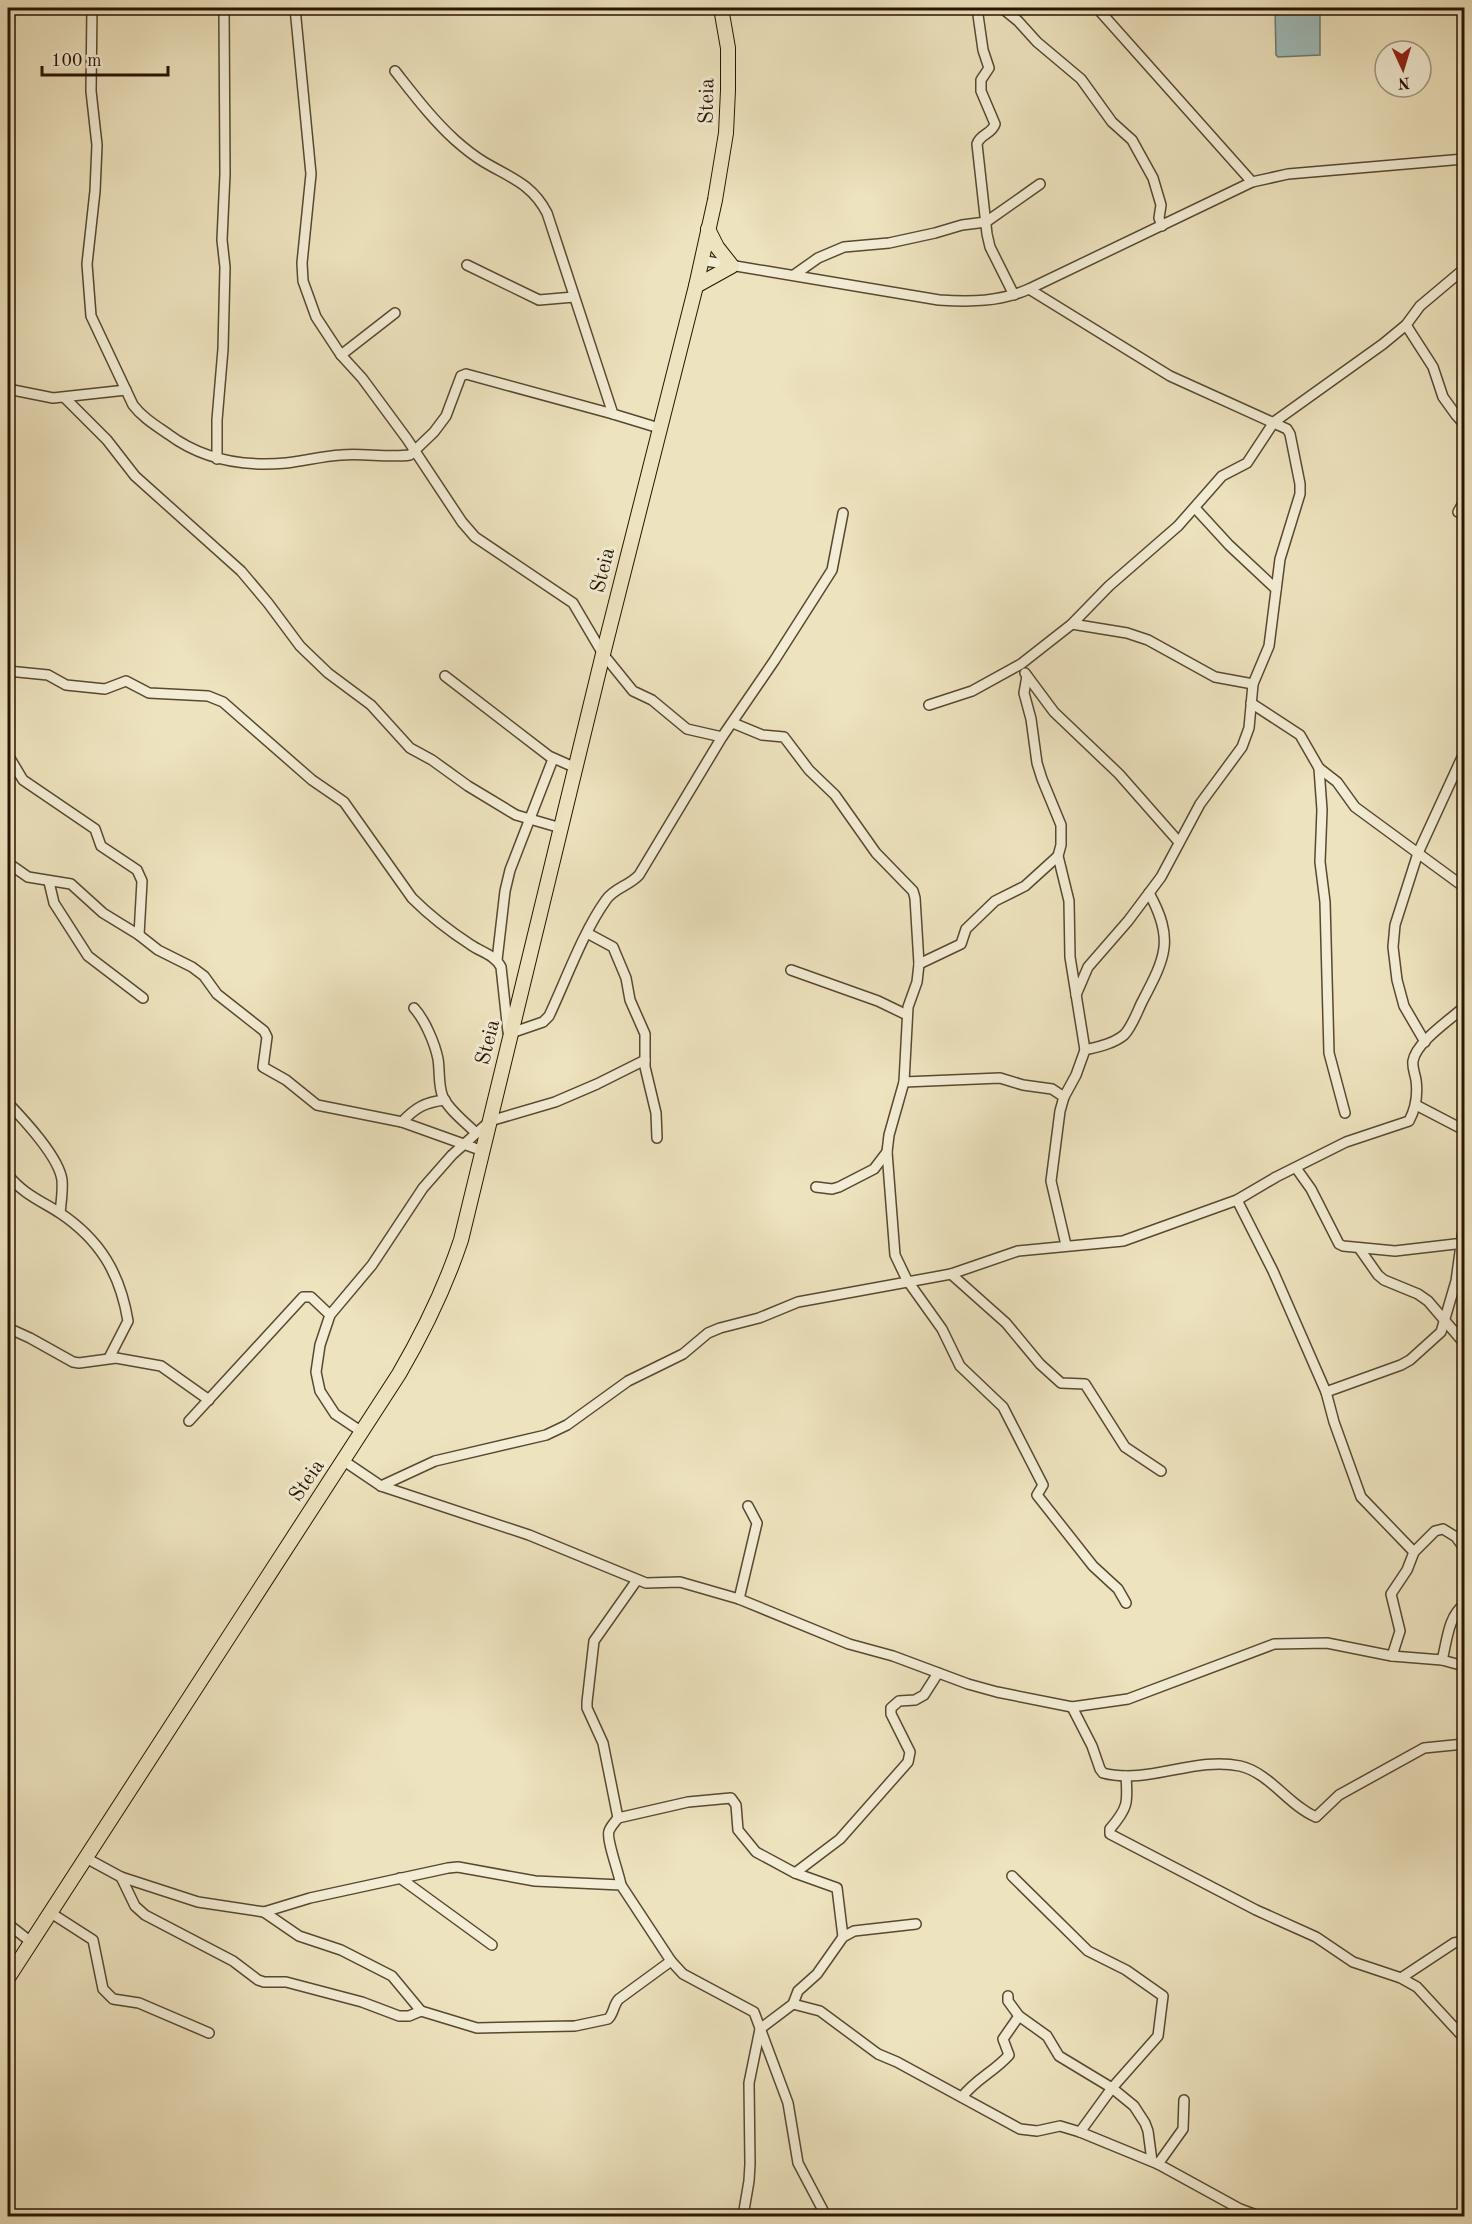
<svg xmlns="http://www.w3.org/2000/svg" width="1472" height="2224" font-family="'Old Standard TT',serif">
<style>
.water{fill:#9dbcbb;stroke:#6e7970;stroke-width:1.5}
.lines{fill:none;stroke-linecap:round;stroke-linejoin:round}
.minor-casing{stroke:#594830;stroke-width:12}
.primary-casing{stroke:#281400;stroke-width:16}
.minor{stroke:#f3edd5;stroke-width:9}
.primary{stroke:#ede3be;stroke-width:14}
.labels{text-anchor:middle;stroke-width:6;stroke-linejoin:round;paint-order:stroke}
.street-label{font-size:21px;fill:#281400;stroke:#f3edd5}
</style>
<rect width="100%" height="100%" fill="#ede3be"/>
<filter id="stains"><feTurbulence type="fractalNoise" baseFrequency=".00333" numOctaves="4"/><feColorMatrix values="0 0 0 0 .2 0 0 0 0 .09 0 0 0 0 .02 0 0 0 .5 -.17"/></filter>
<radialGradient id="worn" r=".72"><stop offset=".6" stop-color="#630" stop-opacity="0"/><stop offset="1" stop-color="#630" stop-opacity=".3"/></radialGradient>
<!-- water -->
<path class="water" d="M 1275,8 L 1320,8 L 1320,55 L 1278,57 L 1276,55 Z"/>
<g class="lines">
<defs>
<g id="minor">
<path d="M 92,8 L 91,91 L 97,145 L 95,191 L 87,264 L 91,316 L 133,405 C 142,417 155,425 168,434 C 203,460 243,467 286,463 C 304,461 323,456 341,455 C 364,453 388,458 410,455 L 434,432 L 446,416 L 461,376 L 466,374 L 613,414"/>
<path d="M 295,8 L 311,174 L 302,263 L 303,281 L 316,317 L 341,355 L 362,378 L 407,439 L 462,522 L 475,537 L 573,603 L 603,654 L 633,691 L 652,700 L 687,729 L 722,737"/>
<path d="M 977,8 L 983,50 L 989,68 L 981,80 L 981,91 L 995,124 C 992,134 980,134 977,144 L 987,234 L 990,247 L 1014,295"/>
<path d="M 1002,8 L 1018,21 L 1037,42 L 1081,79 L 1112,122 L 1132,140 L 1153,178 L 1161,205 L 1159,218 L 1162,226"/>
<path d="M 1097,8 L 1252,182"/>
<path d="M 395,71 C 414,95 432,119 455,140 C 464,148 474,156 484,162 C 511,178 532,184 547,213 L 613,414 L 659,428"/>
<path d="M 700,260 L 939,300 C 971,302 999,302 1029,289 L 1252,182 L 1288,174 L 1464,159"/>
<path d="M 467,265 L 539,300 L 574,297"/>
<path d="M 794,275 L 818,258 L 844,247 L 889,243 L 935,233 L 962,225 L 986,222 L 1040,184"/>
<path d="M 1029,289 L 1170,376 L 1287,429 L 1290,434 L 1300,484 L 1300,494 L 1280,559 L 1269,646 L 1253,684 L 1249,728 L 1242,747 L 1200,804 L 1161,877 L 1128,921 L 1088,967 L 1076,995"/>
<path d="M 1406,325 L 1433,367 L 1443,397 L 1456,415 L 1464,424"/>
<path d="M 341,355 L 395,313"/>
<path d="M 8,389 L 53,398 L 126,390"/>
<path d="M 65,398 L 107,440 L 135,476 L 241,571 L 268,603 L 300,646 L 328,673 L 371,705 L 410,748 L 432,760 L 468,786 L 516,815 L 561,828"/>
<path d="M 217,459 L 217,420 L 223,349 L 225,267 L 222,240 L 225,174 L 224,8"/>
<path d="M 1195,508 L 1229,545 L 1276,589"/>
<path d="M 1458,512 L 1464,501"/>
<path d="M 1072,624 L 1127,633 L 1148,640 L 1215,677 L 1253,684"/>
<path d="M 8,671 L 48,675 L 66,685 L 105,689 L 126,681 L 149,693 L 208,696 L 223,702 L 312,780 L 344,802 L 412,898 C 429,915 451,932 471,945 C 481,952 495,955 501,967 L 508,1032"/>
<path d="M 1025,673 L 1054,712 L 1119,774 L 1178,841"/>
<path d="M 445,676 L 549,756 L 576,768"/>
<path d="M 1027,676 L 1024,693 L 1031,719 L 1037,763 L 1042,779 L 1061,825 L 1061,845 L 1058,856 L 1069,901 L 1070,957 L 1085,1050"/>
<path d="M 1251,703 L 1300,735 L 1319,768 L 1337,782 L 1355,807 L 1464,887"/>
<path d="M 929,705 L 972,691 L 1021,664 L 1072,624 L 1109,586 L 1178,526 L 1222,476 L 1247,463 L 1274,422 L 1383,344 L 1406,325 L 1420,306 L 1464,269"/>
<path d="M 733,723 L 762,735 L 784,737 L 809,770 L 835,795 L 876,853 L 913,891 L 915,898 L 919,964 L 917,982 L 908,1007 L 904,1082 L 889,1135 L 887,1152 L 895,1255 L 907,1280 L 942,1329 L 960,1366 L 1003,1407 L 1043,1485 L 1037,1495 L 1093,1566 L 1118,1589 L 1126,1603"/>
<path d="M 8,755 L 23,780 L 95,829 L 101,846 L 137,870 L 142,881 L 139,935"/>
<path d="M 1319,768 L 1322,810 L 1320,862 L 1325,902 L 1329,1053 L 1345,1113"/>
<path d="M 8,863 L 28,877 L 71,884 L 103,913 L 139,935 L 158,950 L 192,967 L 204,976 L 217,994 L 264,1031 L 267,1037 L 263,1067 L 286,1080 L 317,1105 L 402,1122 L 483,1151"/>
<path d="M 49,882 L 54,903 L 88,956 L 143,998"/>
<path d="M 587,933 L 613,947 L 626,978 L 630,1000 L 645,1034 L 645,1067 L 656,1113 L 657,1138"/>
<path d="M 497,960 L 505,891 L 510,870 L 553,759"/>
<path d="M 919,964 L 961,944 L 966,929 L 995,901 L 1025,886 L 1058,856"/>
<path d="M 791,970 L 878,1001 L 907,1015"/>
<path d="M 414,1008 C 425,1020 435,1044 438,1059 C 440,1071 438,1086 443,1097 C 449,1110 465,1122 475,1132"/>
<path d="M 511,1033 L 543,1022 L 549,1016 C 566,980 583,932 606,900 C 614,888 629,886 639,875 L 722,737 L 774,661 L 832,570 L 843,513"/>
<path d="M 1425,1042 L 1404,1006 L 1397,980 L 1393,947 L 1395,925 L 1418,853 L 1464,753"/>
<path d="M 904,1082 L 1000,1078 L 1023,1085 L 1052,1089 L 1064,1097"/>
<path d="M 8,1103 C 24,1120 59,1157 62,1180 C 63,1191 61,1203 60,1213"/>
<path d="M 1416,1105 L 1464,1130"/>
<path d="M 402,1122 C 415,1108 425,1102 445,1100"/>
<path d="M 1296,1168 L 1311,1189 L 1339,1244 L 1343,1246 L 1395,1251 L 1464,1243"/>
<path d="M 8,1175 C 22,1193 41,1201 60,1213 C 100,1240 120,1273 128,1321 L 109,1358"/>
<path d="M 816,1187 L 832,1189 L 839,1187 L 874,1169 L 887,1152"/>
<path d="M 1237,1200 L 1273,1271 L 1326,1392 L 1334,1422 L 1361,1497 L 1414,1552"/>
<path d="M 1066,1245 L 1051,1181 L 1060,1111 L 1064,1097 L 1076,1075 L 1085,1050 C 1097,1047 1113,1044 1124,1035 C 1132,1027 1137,1012 1142,1002 C 1165,958 1175,940 1149,893"/>
<path d="M 1359,1248 L 1378,1275 L 1384,1280 L 1418,1294 L 1428,1301 L 1464,1343"/>
<path d="M 951,1274 L 1006,1323 L 1040,1364 L 1061,1383 L 1085,1384 L 1125,1447 L 1161,1471"/>
<path d="M 8,1328 L 30,1338 L 73,1362 L 79,1363 L 116,1358 L 161,1366 L 209,1400"/>
<path d="M 1326,1392 L 1401,1365 L 1410,1360 L 1441,1332 L 1456,1281 L 1464,1223"/>
<path d="M 189,1421 L 303,1297 L 311,1297 L 330,1315"/>
<path d="M 362,1432 L 335,1414 L 320,1391 L 316,1372 L 320,1345 L 330,1315 L 372,1265 L 423,1188 L 452,1155 L 490,1121 L 555,1102 L 597,1084 L 645,1060"/>
<path d="M 344,1461 L 381,1486 L 529,1535 L 646,1583 L 680,1582 L 739,1599 L 849,1644 L 893,1656 L 968,1684 L 997,1692 L 1072,1707 L 1128,1699 L 1274,1644 L 1327,1643 L 1392,1656 L 1442,1660 L 1464,1666"/>
<path d="M 381,1486 L 435,1461 L 546,1435 L 567,1425 L 628,1381 L 683,1354 L 708,1333 L 720,1328 L 759,1318 L 798,1302 L 951,1274 L 1018,1251 L 1123,1241 L 1237,1200 L 1276,1177 L 1346,1142 L 1409,1121 C 1416,1108 1418,1095 1416,1080 C 1415,1074 1412,1067 1413,1061 C 1416,1042 1450,1020 1464,1007"/>
<path d="M 739,1599 L 757,1523 L 748,1506"/>
<path d="M 1392,1656 L 1400,1631 L 1391,1594 L 1407,1570 L 1414,1552 L 1435,1531 L 1443,1529 L 1456,1537 L 1464,1548"/>
<path d="M 1442,1660 C 1447,1642 1448,1616 1464,1605"/>
<path d="M 1072,1707 L 1092,1746 L 1100,1769 L 1103,1773 C 1148,1785 1195,1756 1240,1766 C 1270,1773 1288,1805 1316,1817 L 1339,1795 L 1424,1748 L 1464,1744"/>
<path d="M 1126,1776 C 1128,1803 1128,1808 1110,1829 L 1110,1834 L 1256,1910 L 1316,1937 L 1353,1962 L 1401,1978 L 1417,1987 L 1464,2038"/>
<path d="M 618,1818 L 688,1802 L 731,1798 L 736,1805 L 738,1830 L 756,1852 L 795,1873 L 837,1888 L 843,1937"/>
<path d="M 86,1858 L 121,1877 L 198,1902 L 264,1912 L 310,1898 L 448,1868 L 458,1867 L 535,1881 L 621,1885 L 671,1961 L 683,1974 L 754,2012 L 788,2103 L 798,2163 L 826,2216"/>
<path d="M 795,1873 L 840,1839 L 908,1762 L 910,1752 L 891,1714 L 891,1708 L 899,1701 L 915,1700 L 924,1695 L 938,1673"/>
<path d="M 1012,1876 L 1088,1951 L 1126,1970 L 1163,1996 L 1158,2036 L 1112,2088 L 1080,2132"/>
<path d="M 121,1877 L 135,1906 L 145,1915 L 233,1961 L 258,1980 L 264,1982 L 286,1982 L 362,2002 L 399,2016 L 409,2016 L 421,2011 L 477,2028 L 575,2026 L 608,2019 C 614,2014 613,2005 619,1999 L 671,1961"/>
<path d="M 400,1878 L 492,1945"/>
<path d="M 621,1885 C 619,1873 606,1839 609,1831 C 611,1826 615,1822 618,1818 L 603,1743 L 587,1708 L 587,1702 L 594,1641 L 637,1580"/>
<path d="M 264,1912 L 299,1936 L 341,1950 L 392,1976 L 421,2011"/>
<path d="M 51,1913 L 93,1940 L 103,1989 L 113,1999 L 139,2003 L 209,2033"/>
<path d="M 8,1924 L 31,1942"/>
<path d="M 1401,1978 L 1454,1943 L 1464,1941"/>
<path d="M 1008,1996 L 1008,2001 L 1019,2016 L 1047,2036 L 1059,2056 L 1112,2088 L 1134,2106 L 1145,2123 L 1148,2131 L 1152,2161"/>
<path d="M 793,2004 L 820,2011 L 878,2054 L 897,2062 L 1020,2129 L 1037,2131 L 1060,2126 L 1080,2132 L 1158,2164 L 1240,2209 L 1259,2216"/>
<path d="M 962,2097 C 977,2078 994,2072 1009,2055 L 1003,2039 L 1019,2016"/>
<path d="M 1158,2164 L 1183,2129 L 1184,2100"/>
<path d="M 743,2216 L 749,2181 L 750,2164 L 749,2083 L 760,2029 L 793,2004 L 798,1991 L 817,1974 L 843,1937 L 854,1931 L 916,1924"/>
</g>
<g id="primary">
<path d="M 696,286 L 732,266 L 717,247 L 708,229"/>
<path d="M 8,1978 L 399,1374 C 424,1331 445,1288 461,1240 L 603,654 L 696,286 L 715,200 L 726,133 L 728,90 L 728,48 L 721,8"/>
</g>
</defs>
<!-- minor casing -->
<use href="#minor" class="minor-casing"/>
<!-- primary casing -->
<use href="#primary" class="primary-casing"/>
<!-- minor -->
<use href="#minor" class="minor"/>
<!-- primary -->
<use href="#primary" class="primary"/>
</g>
<g class="labels">
<!-- street labels -->
<g class="street-label">
<text transform="translate(706 101) rotate(-89)" y="7">Steia</text>
<text transform="translate(602 570) rotate(-76)" y="7">Steia</text>
<text transform="translate(487 1042) rotate(-76)" y="7">Steia</text>
<text transform="translate(306 1480) rotate(-56)" y="7">Steia</text>
</g>
</g>
<!-- margin -->
<rect width="1472" height="2224" fill="none" stroke="#ede3be" stroke-width="30"/>
<rect x="9" y="9" width="1454" height="2206" fill="none" stroke="#281400" stroke-width="3"/>
<rect x="15" y="15" width="1442" height="2194" fill="none" stroke="#281400" stroke-width="1.5"/>
<!-- north arrow -->
<g transform="translate(1403 69) rotate(176)"><circle r="28" fill="#f3edd5" stroke="#a29680" stroke-width="1.5"/>
<path d="M0-4.5L10 22L0 15L-10 22Z" fill="#8f2418"/>
<text y="-9" font-size="16" font-weight="bold" text-anchor="middle" fill="#281400">N</text>
</g>
<!-- scale -->
<path d="M42 66v9h126v-9" fill="none" stroke="#281400" stroke-width="3"/>
<text x="51" y="66" font-size="18" fill="#281400" stroke="#f3edd5" stroke-width="4.5" paint-order="stroke">100 m</text>
<rect width="100%" height="100%" filter="url(#stains)"/>
<rect width="100%" height="100%" fill="url(#worn)"/>
</svg>
